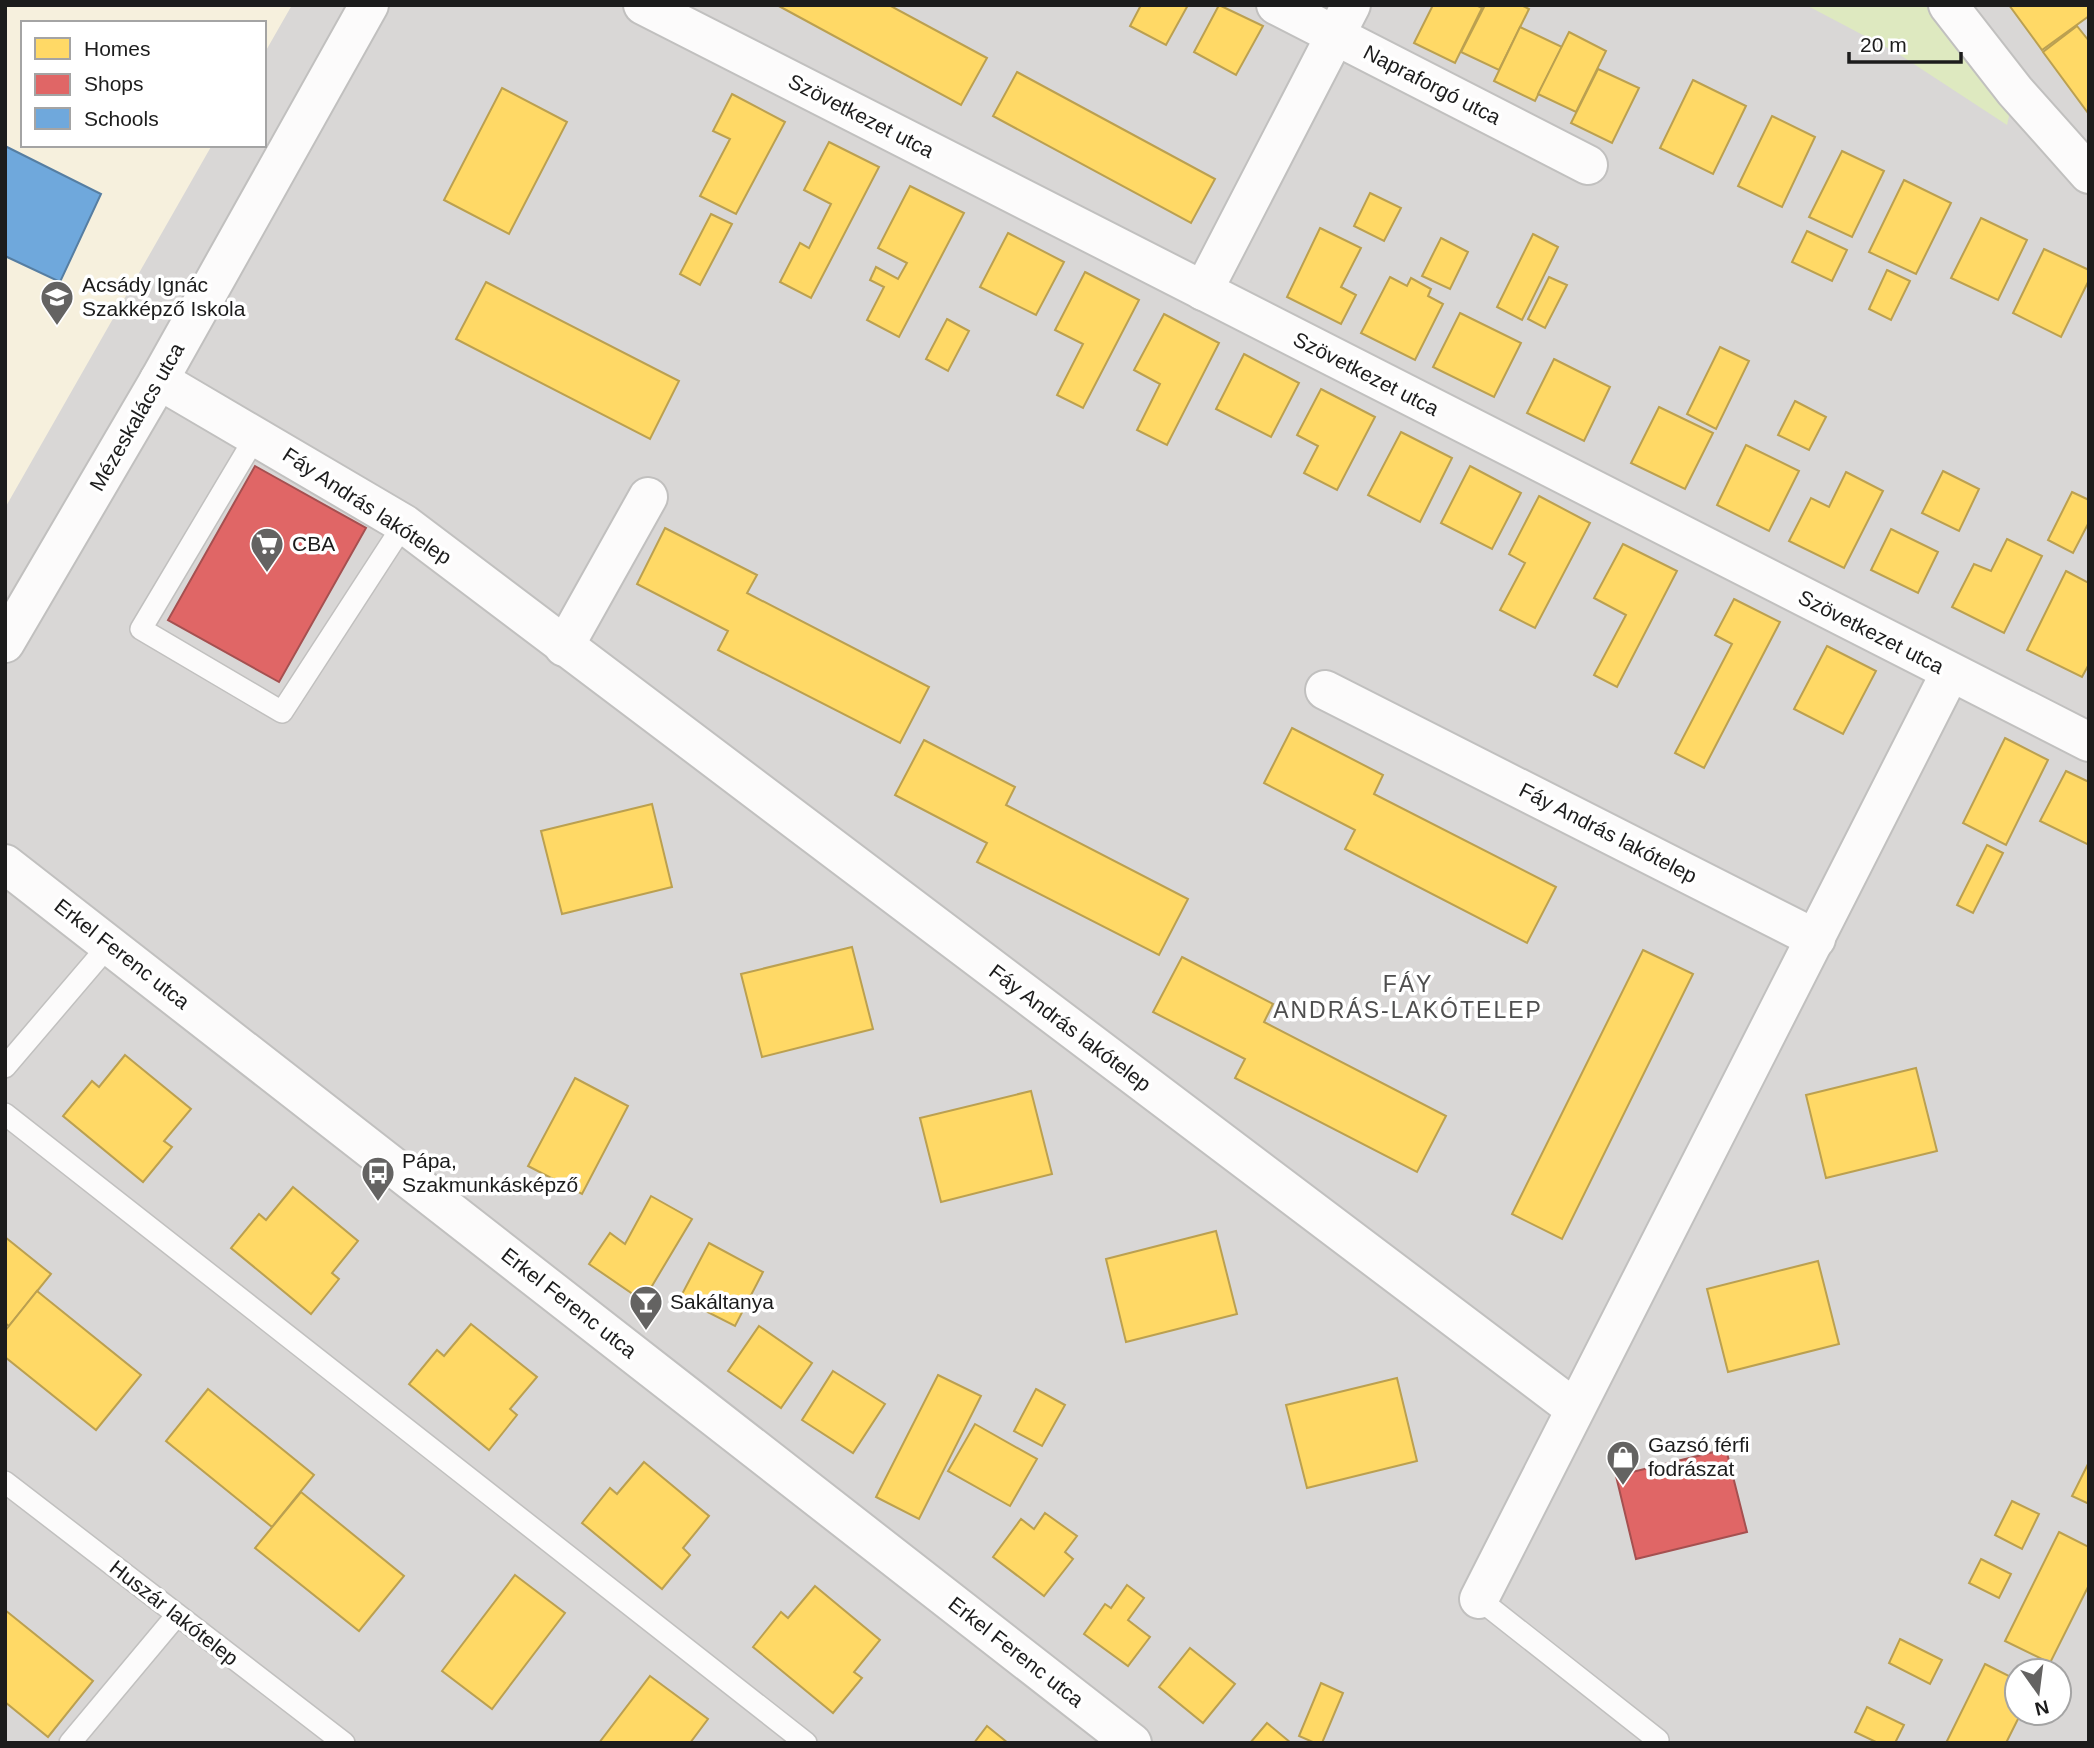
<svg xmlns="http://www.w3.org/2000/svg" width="2094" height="1748" font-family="Arial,sans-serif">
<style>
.residential{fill:#d9d7d6;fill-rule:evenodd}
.education{fill:#f6f0dd}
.grass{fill:#dee9c0}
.homes{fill:#ffd966;stroke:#bba050;stroke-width:2}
.shops{fill:#e06666;stroke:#a55050;stroke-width:2}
.schools{fill:#6fa8dc;stroke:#567ea2;stroke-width:2}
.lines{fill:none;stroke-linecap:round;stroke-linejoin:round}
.service-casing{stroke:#c1c0bf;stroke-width:24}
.minor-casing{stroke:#c1c0bf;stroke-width:42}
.service{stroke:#fcfbfb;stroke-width:21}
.minor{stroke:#fcfbfb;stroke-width:38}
.labels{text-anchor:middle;stroke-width:7;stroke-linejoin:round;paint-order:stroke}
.street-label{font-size:21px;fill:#1c1c1c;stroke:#fff}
.poi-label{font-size:21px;fill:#1c1c1c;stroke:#fff;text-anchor:start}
.neighbourhood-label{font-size:23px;letter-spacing:2px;fill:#4f4f4f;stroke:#fff}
</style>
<rect width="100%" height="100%" fill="#eae7e4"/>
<!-- residential -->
<path class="residential" d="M 5,5 L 2089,5 L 2089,1743 L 5,1743 ZM 23,23 L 264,23 L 264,145 L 23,145 ZM 2017,1671 L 2059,1671 L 2059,1713 L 2017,1713 Z"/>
<!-- education -->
<path class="education" d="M 5,5 L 292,5 L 264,54 L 264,23 L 23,23 L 23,145 L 212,145 L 5,508 Z"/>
<!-- grass -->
<path class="grass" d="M 1806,5 L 1925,5 L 2010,112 L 2007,125 L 1897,53 Z"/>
<!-- homes -->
<g class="homes">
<path d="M 777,5 L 889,5 L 987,58 L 961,105 Z"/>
<path d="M 1141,5 L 1188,5 L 1166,45 L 1130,26 Z"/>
<path d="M 1219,5 L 1263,26 L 1236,75 L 1194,52 Z"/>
<path d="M 1433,5 L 1476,5 L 1482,8 L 1455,63 L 1414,43 Z"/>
<path d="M 1485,5 L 1521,5 L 1529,9 L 1499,70 L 1461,52 Z"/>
<path d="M 2009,5 L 2089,5 L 2089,16 L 2042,50 Z"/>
<path d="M 2077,26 L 2089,41 L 2088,113 L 2043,52 Z"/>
<path d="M 1520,27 L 1562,47 L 1535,101 L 1494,81 Z"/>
<path d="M 1569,32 L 1606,51 L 1576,112 L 1538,94 Z"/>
<path d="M 1598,69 L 1639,88 L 1612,143 L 1571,123 Z"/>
<path d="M 1017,72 L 1215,179 L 1191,223 L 993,116 Z"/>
<path d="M 1693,80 L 1746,106 L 1713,174 L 1660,148 Z"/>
<path d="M 502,88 L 567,122 L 509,234 L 444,200 Z"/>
<path d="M 732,94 L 785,122 L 736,214 L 700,196 L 730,139 L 713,131 Z"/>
<path d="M 1772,116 L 1815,137 L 1782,207 L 1738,186 Z"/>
<path d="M 829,142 L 879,167 L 811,298 L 780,282 L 800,243 L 809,248 L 831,204 L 804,190 Z"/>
<path d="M 1842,151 L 1884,171 L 1852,237 L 1809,217 Z"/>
<path d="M 1904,180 L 1951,203 L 1916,274 L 1869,252 Z"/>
<path d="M 910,186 L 964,213 L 899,337 L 867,320 L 884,287 L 870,280 L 876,267 L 898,279 L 907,263 L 878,248 Z"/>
<path d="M 1370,193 L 1401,208 L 1384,241 L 1354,226 Z"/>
<path d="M 711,214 L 732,224 L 700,285 L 680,274 Z"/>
<path d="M 1981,218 L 2027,240 L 1998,300 L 1951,278 Z"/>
<path d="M 1320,228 L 1361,248 L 1341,287 L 1356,295 L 1341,324 L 1287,297 Z"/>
<path d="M 1807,231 L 1847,250 L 1832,281 L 1792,262 Z"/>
<path d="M 1008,233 L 1064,262 L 1036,315 L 980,287 Z"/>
<path d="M 1533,234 L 1558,247 L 1522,320 L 1497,307 Z"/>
<path d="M 1441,238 L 1468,252 L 1450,289 L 1422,276 Z"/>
<path d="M 2044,249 L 2089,270 L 2089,280 L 2061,337 L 2013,313 Z"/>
<path d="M 1887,270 L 1910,281 L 1891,320 L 1869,309 Z"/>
<path d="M 1085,272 L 1139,300 L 1083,408 L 1057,395 L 1083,344 L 1055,330 Z"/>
<path d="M 1390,277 L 1407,286 L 1411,278 L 1431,289 L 1428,296 L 1443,304 L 1415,360 L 1361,333 Z"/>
<path d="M 1549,277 L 1567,285 L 1545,328 L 1528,319 Z"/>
<path d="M 486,282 L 679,381 L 650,439 L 456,339 Z"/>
<path d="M 1460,313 L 1521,343 L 1494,397 L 1433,367 Z"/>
<path d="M 1164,314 L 1219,343 L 1167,445 L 1137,430 L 1160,384 L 1134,370 Z"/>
<path d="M 947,319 L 969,331 L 948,371 L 926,359 Z"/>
<path d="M 1720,347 L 1749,361 L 1716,429 L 1687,414 Z"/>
<path d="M 1244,354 L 1299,383 L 1271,437 L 1216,409 Z"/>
<path d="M 1554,359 L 1610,387 L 1584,441 L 1527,413 Z"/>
<path d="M 1321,389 L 1375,417 L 1337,490 L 1304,473 L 1318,446 L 1297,435 Z"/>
<path d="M 1795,401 L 1826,417 L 1809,450 L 1778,435 Z"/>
<path d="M 1659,407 L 1713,433 L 1685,489 L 1631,463 Z"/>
<path d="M 1401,432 L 1452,458 L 1420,522 L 1368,495 Z"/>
<path d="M 1746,445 L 1799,471 L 1769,531 L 1717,505 Z"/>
<path d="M 1470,466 L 1521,493 L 1492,549 L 1441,523 Z"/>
<path d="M 1943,471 L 1979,489 L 1959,531 L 1922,513 Z"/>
<path d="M 1846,472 L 1883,491 L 1844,568 L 1789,541 L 1811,498 L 1829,507 Z"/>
<path d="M 2072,492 L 2089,500 L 2089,522 L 2073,553 L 2048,540 Z"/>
<path d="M 1539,496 L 1590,523 L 1535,628 L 1500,610 L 1525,563 L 1509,554 Z"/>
<path d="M 665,528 L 757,575 L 747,593 L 929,687 L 900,743 L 718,650 L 728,631 L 637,584 Z"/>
<path d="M 1891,529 L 1938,552 L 1918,593 L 1871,570 Z"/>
<path d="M 2007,539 L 2042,556 L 2004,633 L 1952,607 L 1974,564 L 1991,571 Z"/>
<path d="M 1623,544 L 1677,571 L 1617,687 L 1594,675 L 1626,615 L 1594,598 Z"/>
<path d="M 2066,571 L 2089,583 L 2089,664 L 2082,677 L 2027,650 Z"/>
<path d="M 1734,599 L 1780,622 L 1704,768 L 1675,753 L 1732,644 L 1715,635 Z"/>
<path d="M 1827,646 L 1876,671 L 1843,734 L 1794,709 Z"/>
<path d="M 1292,728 L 1383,775 L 1374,794 L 1556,887 L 1527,943 L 1345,849 L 1355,830 L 1264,783 Z"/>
<path d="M 2005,738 L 2048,760 L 2006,845 L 1963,823 Z"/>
<path d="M 924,740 L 1015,787 L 1006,805 L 1188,899 L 1159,955 L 977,862 L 987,843 L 895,795 Z"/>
<path d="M 2066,771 L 2089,782 L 2089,845 L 2040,821 Z"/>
<path d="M 652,804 L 672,887 L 562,914 L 541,831 Z"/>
<path d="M 1987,845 L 2003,853 L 1973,913 L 1957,905 Z"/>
<path d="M 852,947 L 873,1029 L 762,1057 L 741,974 Z"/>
<path d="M 1643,950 L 1693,974 L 1562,1239 L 1512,1214 Z"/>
<path d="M 1182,957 L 1273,1004 L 1264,1022 L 1446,1116 L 1417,1172 L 1235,1078 L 1245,1059 L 1153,1012 Z"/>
<path d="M 125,1055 L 191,1109 L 164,1141 L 172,1147 L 143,1182 L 63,1116 L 92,1081 L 99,1087 Z"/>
<path d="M 1916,1068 L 1937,1151 L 1826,1178 L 1806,1095 Z"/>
<path d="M 575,1078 L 628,1106 L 582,1194 L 528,1166 Z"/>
<path d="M 1031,1091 L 1052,1174 L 941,1202 L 920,1118 Z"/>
<path d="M 293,1187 L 358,1241 L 332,1273 L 339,1279 L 311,1314 L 231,1248 L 259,1214 L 266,1220 Z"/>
<path d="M 651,1196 L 692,1219 L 643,1301 L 589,1264 L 610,1233 L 625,1244 Z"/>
<path d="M 1216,1231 L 1237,1314 L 1126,1342 L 1106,1259 Z"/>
<path d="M 5,1237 L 51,1274 L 9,1326 L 5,1323 Z"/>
<path d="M 709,1243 L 763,1272 L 735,1326 L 680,1298 Z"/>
<path d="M 1818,1261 L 1839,1344 L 1728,1372 L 1707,1289 Z"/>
<path d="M 37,1291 L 141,1375 L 96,1430 L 5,1357 L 5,1331 Z"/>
<path d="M 471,1324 L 537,1377 L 510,1409 L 517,1415 L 489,1450 L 409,1384 L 437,1350 L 444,1356 Z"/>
<path d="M 759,1326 L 812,1363 L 781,1408 L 728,1371 Z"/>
<path d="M 833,1371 L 885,1404 L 853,1453 L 802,1420 Z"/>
<path d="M 938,1375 L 981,1396 L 919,1519 L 876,1497 Z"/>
<path d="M 1397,1378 L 1417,1461 L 1307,1488 L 1286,1405 Z"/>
<path d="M 208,1389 L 314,1475 L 272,1527 L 166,1441 Z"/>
<path d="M 1036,1389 L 1065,1405 L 1042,1446 L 1014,1431 Z"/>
<path d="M 975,1424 L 1037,1459 L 1010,1506 L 948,1471 Z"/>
<path d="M 644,1462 L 709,1516 L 683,1548 L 690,1555 L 662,1589 L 582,1523 L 610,1488 L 617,1494 Z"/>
<path d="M 2089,1462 L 2089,1504 L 2072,1496 Z"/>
<path d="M 301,1492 L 404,1576 L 359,1631 L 255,1548 Z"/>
<path d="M 2012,1501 L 2039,1514 L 2022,1549 L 1995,1535 Z"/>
<path d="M 1045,1513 L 1077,1536 L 1065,1552 L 1073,1559 L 1044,1596 L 993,1557 L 1021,1519 L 1034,1529 Z"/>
<path d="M 2059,1532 L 2089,1547 L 2089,1585 L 2050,1663 L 2005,1641 Z"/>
<path d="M 1981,1559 L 2011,1574 L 1999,1598 L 1969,1583 Z"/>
<path d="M 515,1575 L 565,1613 L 492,1709 L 442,1671 Z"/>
<path d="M 1127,1585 L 1144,1598 L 1128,1620 L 1150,1637 L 1128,1666 L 1084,1634 L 1105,1604 L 1111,1608 Z"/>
<path d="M 815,1586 L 880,1640 L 854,1672 L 862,1678 L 833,1713 L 753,1647 L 781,1612 L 788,1618 Z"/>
<path d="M 5,1610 L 93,1681 L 48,1737 L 5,1702 Z"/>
<path d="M 1900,1639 L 1942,1660 L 1930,1684 L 1889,1663 Z"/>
<path d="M 1190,1648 L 1235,1684 L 1203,1723 L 1159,1687 Z"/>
<path d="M 1985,1664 L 2017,1680 L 2017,1713 L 2021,1713 L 2006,1743 L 1946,1743 Z"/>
<path d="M 650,1676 L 708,1719 L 690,1743 L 599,1743 Z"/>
<path d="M 1321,1683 L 1343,1693 L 1322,1743 L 1315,1743 L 1299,1736 Z"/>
<path d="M 1867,1707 L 1904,1725 L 1895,1743 L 1878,1743 L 1855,1732 Z"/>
<path d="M 1267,1723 L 1291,1743 L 1250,1743 Z"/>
<path d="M 987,1726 L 1008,1743 L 974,1743 Z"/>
</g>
<!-- shops -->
<g class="shops">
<path d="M 255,466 L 366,528 L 279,682 L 168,620 Z"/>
<path d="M 1726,1449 L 1747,1532 L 1636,1559 L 1616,1476 Z"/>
</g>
<!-- schools -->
<path class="schools" d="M 5,146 L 101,194 L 60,282 L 5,256 Z"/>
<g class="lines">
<defs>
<g id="service">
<path d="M 256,436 L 141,629 L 282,712 L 404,524"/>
<path d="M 5,1067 L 109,945"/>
<path d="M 5,1114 L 806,1743"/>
<path d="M 5,1482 L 344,1743"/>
<path d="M 1479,1599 L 1658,1740"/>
<path d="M 70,1743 L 177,1615"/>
</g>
<g id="minor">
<path d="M 643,5 L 2089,742"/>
<path d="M 1276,5 L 1588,165"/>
<path d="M 1948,5 L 2015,91 L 2089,174"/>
<path d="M 1203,291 L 1351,5"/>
<path d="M 159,380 L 404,524 L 1575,1409"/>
<path d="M 5,643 L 159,380 L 369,5"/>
<path d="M 564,647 L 648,497"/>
<path d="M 1325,690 L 1816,939"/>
<path d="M 5,864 L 1132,1743"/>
<path d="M 1479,1599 L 1950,673"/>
</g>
</defs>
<!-- service casing -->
<use href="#service" class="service-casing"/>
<!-- minor casing -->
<use href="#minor" class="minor-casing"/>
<!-- service -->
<use href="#service" class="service"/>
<!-- minor -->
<use href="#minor" class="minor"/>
</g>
<!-- icons -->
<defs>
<symbol id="school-pin" viewBox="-11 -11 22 30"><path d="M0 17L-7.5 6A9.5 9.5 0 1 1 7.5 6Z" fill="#646362" stroke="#fff"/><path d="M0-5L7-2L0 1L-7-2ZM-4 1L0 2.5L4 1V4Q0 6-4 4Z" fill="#fff"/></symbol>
<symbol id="supermarket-pin" viewBox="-11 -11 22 30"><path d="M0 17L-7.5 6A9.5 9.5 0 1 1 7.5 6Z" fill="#646362" stroke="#fff"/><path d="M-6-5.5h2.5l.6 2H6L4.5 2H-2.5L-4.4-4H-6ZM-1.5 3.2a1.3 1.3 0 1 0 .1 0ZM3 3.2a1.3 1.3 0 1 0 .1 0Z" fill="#fff"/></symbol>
<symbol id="bus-pin" viewBox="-11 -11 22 30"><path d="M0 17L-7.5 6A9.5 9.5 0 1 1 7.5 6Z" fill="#646362" stroke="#fff"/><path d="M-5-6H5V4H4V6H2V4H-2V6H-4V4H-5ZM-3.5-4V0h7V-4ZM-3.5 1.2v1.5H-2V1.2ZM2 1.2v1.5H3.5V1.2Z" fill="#fff"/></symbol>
<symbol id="bar-pin" viewBox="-11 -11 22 30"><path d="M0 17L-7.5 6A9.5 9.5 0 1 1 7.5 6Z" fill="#646362" stroke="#fff"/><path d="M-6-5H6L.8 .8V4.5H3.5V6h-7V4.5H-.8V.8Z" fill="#fff"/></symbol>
<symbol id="shop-pin" viewBox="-11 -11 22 30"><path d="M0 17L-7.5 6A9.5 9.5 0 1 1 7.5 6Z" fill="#646362" stroke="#fff"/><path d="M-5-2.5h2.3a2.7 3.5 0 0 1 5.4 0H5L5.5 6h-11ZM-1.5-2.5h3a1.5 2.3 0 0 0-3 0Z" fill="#fff"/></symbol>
</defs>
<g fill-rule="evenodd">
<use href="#school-pin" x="38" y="278" width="38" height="52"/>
<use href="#supermarket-pin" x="248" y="525" width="38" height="52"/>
<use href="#bus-pin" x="359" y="1154" width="38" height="52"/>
<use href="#bar-pin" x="627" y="1283" width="38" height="52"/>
<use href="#shop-pin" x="1604" y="1438" width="38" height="52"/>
</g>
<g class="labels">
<!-- street labels -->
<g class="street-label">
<text transform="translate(1432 85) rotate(27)" y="7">Napraforgó utca</text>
<text transform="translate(861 116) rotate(27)" y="7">Szövetkezet utca</text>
<text transform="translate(1366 374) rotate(27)" y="7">Szövetkezet utca</text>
<text transform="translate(137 417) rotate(-60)" y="7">Mézeskalács utca</text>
<text transform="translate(367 506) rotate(33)" y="7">Fáy András lakótelep</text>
<text transform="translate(1871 632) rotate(27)" y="7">Szövetkezet utca</text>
<text transform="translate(1608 833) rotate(27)" y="7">Fáy András lakótelep</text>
<text transform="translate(122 954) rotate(38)" y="7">Erkel Ferenc utca</text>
<text transform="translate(1070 1028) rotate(37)" y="7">Fáy András lakótelep</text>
<text transform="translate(569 1303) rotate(38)" y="7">Erkel Ferenc utca</text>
<text transform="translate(174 1613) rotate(38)" y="7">Huszár lakótelep</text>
<text transform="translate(1016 1652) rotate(38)" y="7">Erkel Ferenc utca</text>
</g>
<!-- poi labels -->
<g class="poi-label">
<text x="82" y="292">Acsády Ignác<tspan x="82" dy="24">Szakképző Iskola</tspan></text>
<text x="292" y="551">CBA</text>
<text x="402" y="1168">Pápa,<tspan x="402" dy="24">Szakmunkásképző</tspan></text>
<text x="670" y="1309">Sakáltanya</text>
<text x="1648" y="1452">Gazsó férfi<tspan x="1648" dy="24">fodrászat</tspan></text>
</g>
<!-- neighbourhood labels -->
<g class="neighbourhood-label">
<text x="1408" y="992">FÁY<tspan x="1408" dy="26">ANDRÁS-LAKÓTELEP</tspan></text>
</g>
</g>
<!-- border -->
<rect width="2094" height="1748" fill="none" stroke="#1c1c1c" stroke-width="14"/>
<!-- legend -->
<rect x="21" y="21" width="245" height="126" fill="#ffffff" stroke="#a4a4a4" stroke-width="2"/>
<rect x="35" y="38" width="35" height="21" fill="#ffd966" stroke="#a4a4a4" stroke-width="2"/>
<text x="84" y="56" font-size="21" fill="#1c1c1c">Homes</text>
<rect x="35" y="74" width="35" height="21" fill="#e06666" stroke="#a4a4a4" stroke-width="2"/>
<text x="84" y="91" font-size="21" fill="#1c1c1c">Shops</text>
<rect x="35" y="108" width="35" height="21" fill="#6fa8dc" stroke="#a4a4a4" stroke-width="2"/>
<text x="84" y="126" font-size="21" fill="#1c1c1c">Schools</text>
<!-- north arrow -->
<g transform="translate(2038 1692) rotate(166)"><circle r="33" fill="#ffffff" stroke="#a4a4a4" stroke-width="2"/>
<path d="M0-5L12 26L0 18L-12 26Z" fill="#646362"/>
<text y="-10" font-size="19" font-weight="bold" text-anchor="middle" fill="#1c1c1c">N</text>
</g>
<!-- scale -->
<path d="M1849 52v10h112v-10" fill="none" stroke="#1c1c1c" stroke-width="3.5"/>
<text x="1860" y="52" font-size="21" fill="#1c1c1c" stroke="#ffffff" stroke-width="5" paint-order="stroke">20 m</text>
</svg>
